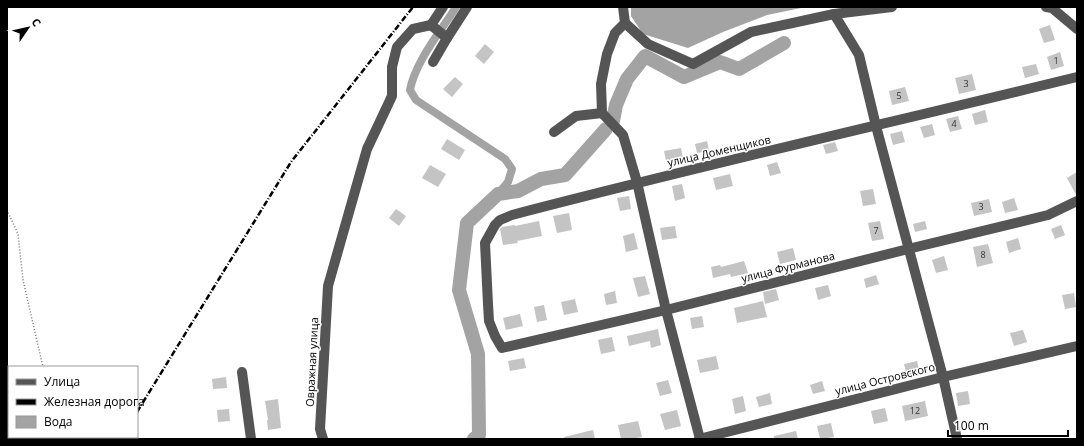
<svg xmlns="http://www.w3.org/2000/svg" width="1084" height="446" font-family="'Open Sans',sans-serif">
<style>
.water{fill:#a3a3a3}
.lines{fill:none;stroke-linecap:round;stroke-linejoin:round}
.canal{stroke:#a3a3a3;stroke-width:8}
.river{stroke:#a3a3a3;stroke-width:14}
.building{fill:#c4c4c4}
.path{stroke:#777;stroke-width:1.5;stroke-dasharray:1 2;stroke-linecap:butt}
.minor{stroke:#555;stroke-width:10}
.rail{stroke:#000;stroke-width:2.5;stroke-dasharray:6 2 1 2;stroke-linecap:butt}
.labels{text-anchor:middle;stroke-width:3;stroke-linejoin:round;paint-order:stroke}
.number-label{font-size:9px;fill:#313131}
.street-label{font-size:11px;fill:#000;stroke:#fff}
</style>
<rect width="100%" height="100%" fill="#fff"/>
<!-- water -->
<path class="water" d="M 631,7 L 806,7 L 767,15 L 723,32 L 688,48 L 643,34 L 631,16 Z"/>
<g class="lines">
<!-- canal -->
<path class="canal" d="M 456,7 C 441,31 415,62 410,90 L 416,100 L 505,159 L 512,169 L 508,182 L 498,194"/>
<!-- river -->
<g class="river">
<path d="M 613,121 L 616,105 L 627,79 L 645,56 L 684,77 L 720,62 L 739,69 L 784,43"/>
<path d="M 474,439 L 479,435 L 478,354 L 459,290 L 467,223 L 498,194 L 518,191 L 541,179 L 565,175 L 606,129"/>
</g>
</g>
<!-- building -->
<g class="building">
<path d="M 1050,25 L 1055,40 L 1044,43 L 1039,29 Z"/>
<path d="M 485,44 L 494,52 L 484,64 L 475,56 Z"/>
<path d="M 1060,52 L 1064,66 L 1051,70 L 1047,57 Z"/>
<path d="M 1036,64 L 1039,74 L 1025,78 L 1022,67 Z"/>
<path d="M 972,74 L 976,90 L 959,94 L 955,78 Z"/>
<path d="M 455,77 L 463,84 L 452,97 L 443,89 Z"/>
<path d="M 905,87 L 909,101 L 892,105 L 889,91 Z"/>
<path d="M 985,110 L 988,122 L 975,125 L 972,114 Z"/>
<path d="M 958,116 L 962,129 L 950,132 L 946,119 Z"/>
<path d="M 932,124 L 935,135 L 924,138 L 920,127 Z"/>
<path d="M 902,131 L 905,142 L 893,145 L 890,134 Z"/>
<path d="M 447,139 L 465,150 L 459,160 L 441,149 Z"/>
<path d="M 707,141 L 709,151 L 697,153 L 695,144 Z"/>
<path d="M 835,142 L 838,151 L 826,154 L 823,145 Z"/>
<path d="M 681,148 L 683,158 L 666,161 L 664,151 Z"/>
<path d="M 777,162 L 781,173 L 770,176 L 767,165 Z"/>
<path d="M 430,165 L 446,174 L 438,187 L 422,178 Z"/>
<path d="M 1077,172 L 1077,195 L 1076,195 L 1067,178 Z"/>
<path d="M 730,174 L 733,186 L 716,190 L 713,178 Z"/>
<path d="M 682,184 L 685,198 L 675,201 L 672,186 Z"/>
<path d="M 873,189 L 876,204 L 863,206 L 860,191 Z"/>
<path d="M 629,196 L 631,209 L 620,211 L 617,198 Z"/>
<path d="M 1014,198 L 1018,210 L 1005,213 L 1002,202 Z"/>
<path d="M 989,199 L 992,212 L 974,216 L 971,203 Z"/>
<path d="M 396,209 L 406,216 L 399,226 L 389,218 Z"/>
<path d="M 569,213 L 572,230 L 557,233 L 553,216 Z"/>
<path d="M 539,221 L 542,236 L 517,241 L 518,243 L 503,245 L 500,229 L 502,227 L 515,225 L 515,226 Z"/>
<path d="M 880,221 L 884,239 L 872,241 L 868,223 Z"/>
<path d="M 925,221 L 927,229 L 915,232 L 913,224 Z"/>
<path d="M 1061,225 L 1065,235 L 1055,239 L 1051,229 Z"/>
<path d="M 675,226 L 677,238 L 662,240 L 660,228 Z"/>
<path d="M 634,233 L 638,249 L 626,252 L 623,236 Z"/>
<path d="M 1018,238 L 1021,249 L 1009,253 L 1006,242 Z"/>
<path d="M 988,244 L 993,263 L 977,267 L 973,247 Z"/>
<path d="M 793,248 L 796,260 L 780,264 L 777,252 Z"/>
<path d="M 944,256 L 948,270 L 936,273 L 932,260 Z"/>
<path d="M 744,261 L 748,273 L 731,277 L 730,274 L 713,278 L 711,267 L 720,265 L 721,267 Z"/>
<path d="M 876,275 L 879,284 L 866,288 L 864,279 Z"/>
<path d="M 645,276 L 650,294 L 638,297 L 633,278 Z"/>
<path d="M 828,285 L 831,296 L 818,300 L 815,288 Z"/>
<path d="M 776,289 L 779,300 L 765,304 L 763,292 Z"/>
<path d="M 615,291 L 617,303 L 606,305 L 604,294 Z"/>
<path d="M 1074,293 L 1076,307 L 1065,309 L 1062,295 Z"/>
<path d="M 575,299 L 578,312 L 564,315 L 561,302 Z"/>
<path d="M 763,301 L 767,317 L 737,323 L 734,308 Z"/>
<path d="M 544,305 L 547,320 L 537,322 L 534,307 Z"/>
<path d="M 520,314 L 523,326 L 506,330 L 503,318 Z"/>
<path d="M 702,316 L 704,327 L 692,329 L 690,318 Z"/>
<path d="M 658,329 L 661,345 L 651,348 L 650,341 L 629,346 L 627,336 Z"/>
<path d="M 1023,330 L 1027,342 L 1014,346 L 1010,333 Z"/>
<path d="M 612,337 L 615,351 L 601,354 L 598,340 Z"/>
<path d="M 716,356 L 719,369 L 700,373 L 697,360 Z"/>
<path d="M 524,358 L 526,368 L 510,371 L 508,361 Z"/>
<path d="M 917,361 L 920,373 L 907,376 L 904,364 Z"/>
<path d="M 226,377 L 227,388 L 213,389 L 212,379 Z"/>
<path d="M 668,380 L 672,393 L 660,396 L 656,383 Z"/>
<path d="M 822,381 L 825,391 L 813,394 L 810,385 Z"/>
<path d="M 968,391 L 970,404 L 958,406 L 956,393 Z"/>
<path d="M 770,393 L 772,404 L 759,407 L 756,397 Z"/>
<path d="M 743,396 L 746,411 L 735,414 L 732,399 Z"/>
<path d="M 278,399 L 281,428 L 268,430 L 267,420 L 268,420 L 265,401 Z"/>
<path d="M 925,401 L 928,416 L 905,421 L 902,406 Z"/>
<path d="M 885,408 L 888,421 L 874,424 L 871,411 Z"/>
<path d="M 229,409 L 230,421 L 218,422 L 217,410 Z"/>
<path d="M 677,410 L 681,426 L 665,430 L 660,414 Z"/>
<path d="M 638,421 L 642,437 L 631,439 L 621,439 L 618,425 Z"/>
<path d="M 831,423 L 834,437 L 820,439 L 817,426 Z"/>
<path d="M 593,430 L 595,439 L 565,439 L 564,437 Z"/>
<path d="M 796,431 L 798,439 L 774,439 L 774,436 Z"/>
</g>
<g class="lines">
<!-- path -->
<g class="path">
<path d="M 7,210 L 18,234 L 23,280 L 43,367"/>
<path d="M 70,437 L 74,439"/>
</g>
<!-- minor -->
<g class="minor">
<path d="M 623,7 L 625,23 L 615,33 L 607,54 L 601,84 L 602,113 L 623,135 L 637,182 L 666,310 L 700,439"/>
<path d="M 1046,7 L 1052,8 L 1077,29"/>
<path d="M 834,14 L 859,55 L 876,126 L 943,377 L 957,439"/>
<path d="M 625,23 L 648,44 L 693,64 L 751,32 L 834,14 L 892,7"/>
<path d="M 431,25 L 443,7"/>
<path d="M 433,62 L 447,38 L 467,7"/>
<path d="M 1077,77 C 889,123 699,166 512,215 L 500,220 L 495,225 L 485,243 L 488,304 L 489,321 L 495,336 L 502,348 L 666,310 L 908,249 L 1048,215 L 1077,201"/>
<path d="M 554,132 L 576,116 L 602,113"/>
<path d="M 242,372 L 251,439"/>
<path d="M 323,439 L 320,429 L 328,286 L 367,149 L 392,96 L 392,67 L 397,47 L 413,29 L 431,25 L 447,38"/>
<path d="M 699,439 L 943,377 L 1077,346"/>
</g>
<!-- rail -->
<g class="rail">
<path d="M 137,412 L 291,162 L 413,7"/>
<path d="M 120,439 L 121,437"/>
</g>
</g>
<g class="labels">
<!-- number labels -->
<g class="number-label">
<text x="1056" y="64">1</text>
<text x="966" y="87">3</text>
<text x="899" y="99">5</text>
<text x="954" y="127">4</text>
<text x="981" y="210">3</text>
<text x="876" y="234">7</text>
<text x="983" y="258">8</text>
<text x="915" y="414">12</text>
</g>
<!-- street labels -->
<g class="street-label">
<text transform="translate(719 151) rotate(-13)" y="4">улица Доменщиков</text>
<text transform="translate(788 267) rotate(-14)" y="4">улица Фурманова</text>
<text transform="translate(312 362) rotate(-87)" y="4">Овражная улица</text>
<text transform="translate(885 379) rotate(-14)" y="4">улица Островского</text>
</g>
</g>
<!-- border -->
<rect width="1084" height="446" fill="none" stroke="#000000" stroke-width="16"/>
<!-- legend -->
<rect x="8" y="366" width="130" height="72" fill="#ffffff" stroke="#999999"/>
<rect x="16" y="379" width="20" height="6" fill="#555555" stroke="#999999"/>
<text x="44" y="386" font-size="12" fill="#000000">Улица</text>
<rect x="16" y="399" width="20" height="6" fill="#000000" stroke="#999999"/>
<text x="44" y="406" font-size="12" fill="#000000">Железная дорога</text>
<rect x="16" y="416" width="20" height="12" fill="#a3a3a3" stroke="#999999"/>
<text x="44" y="426" font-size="12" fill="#000000">Вода</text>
<!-- north arrow -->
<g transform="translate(28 28) rotate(56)" stroke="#ffffff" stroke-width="3" paint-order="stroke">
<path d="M0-3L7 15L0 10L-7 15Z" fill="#000000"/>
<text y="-6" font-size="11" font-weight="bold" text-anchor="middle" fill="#000000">С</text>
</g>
<!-- scale -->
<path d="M948 430v6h120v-6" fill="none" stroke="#000000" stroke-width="2"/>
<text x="954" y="430" font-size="12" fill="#000000" stroke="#ffffff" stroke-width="3" paint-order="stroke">100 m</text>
</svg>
